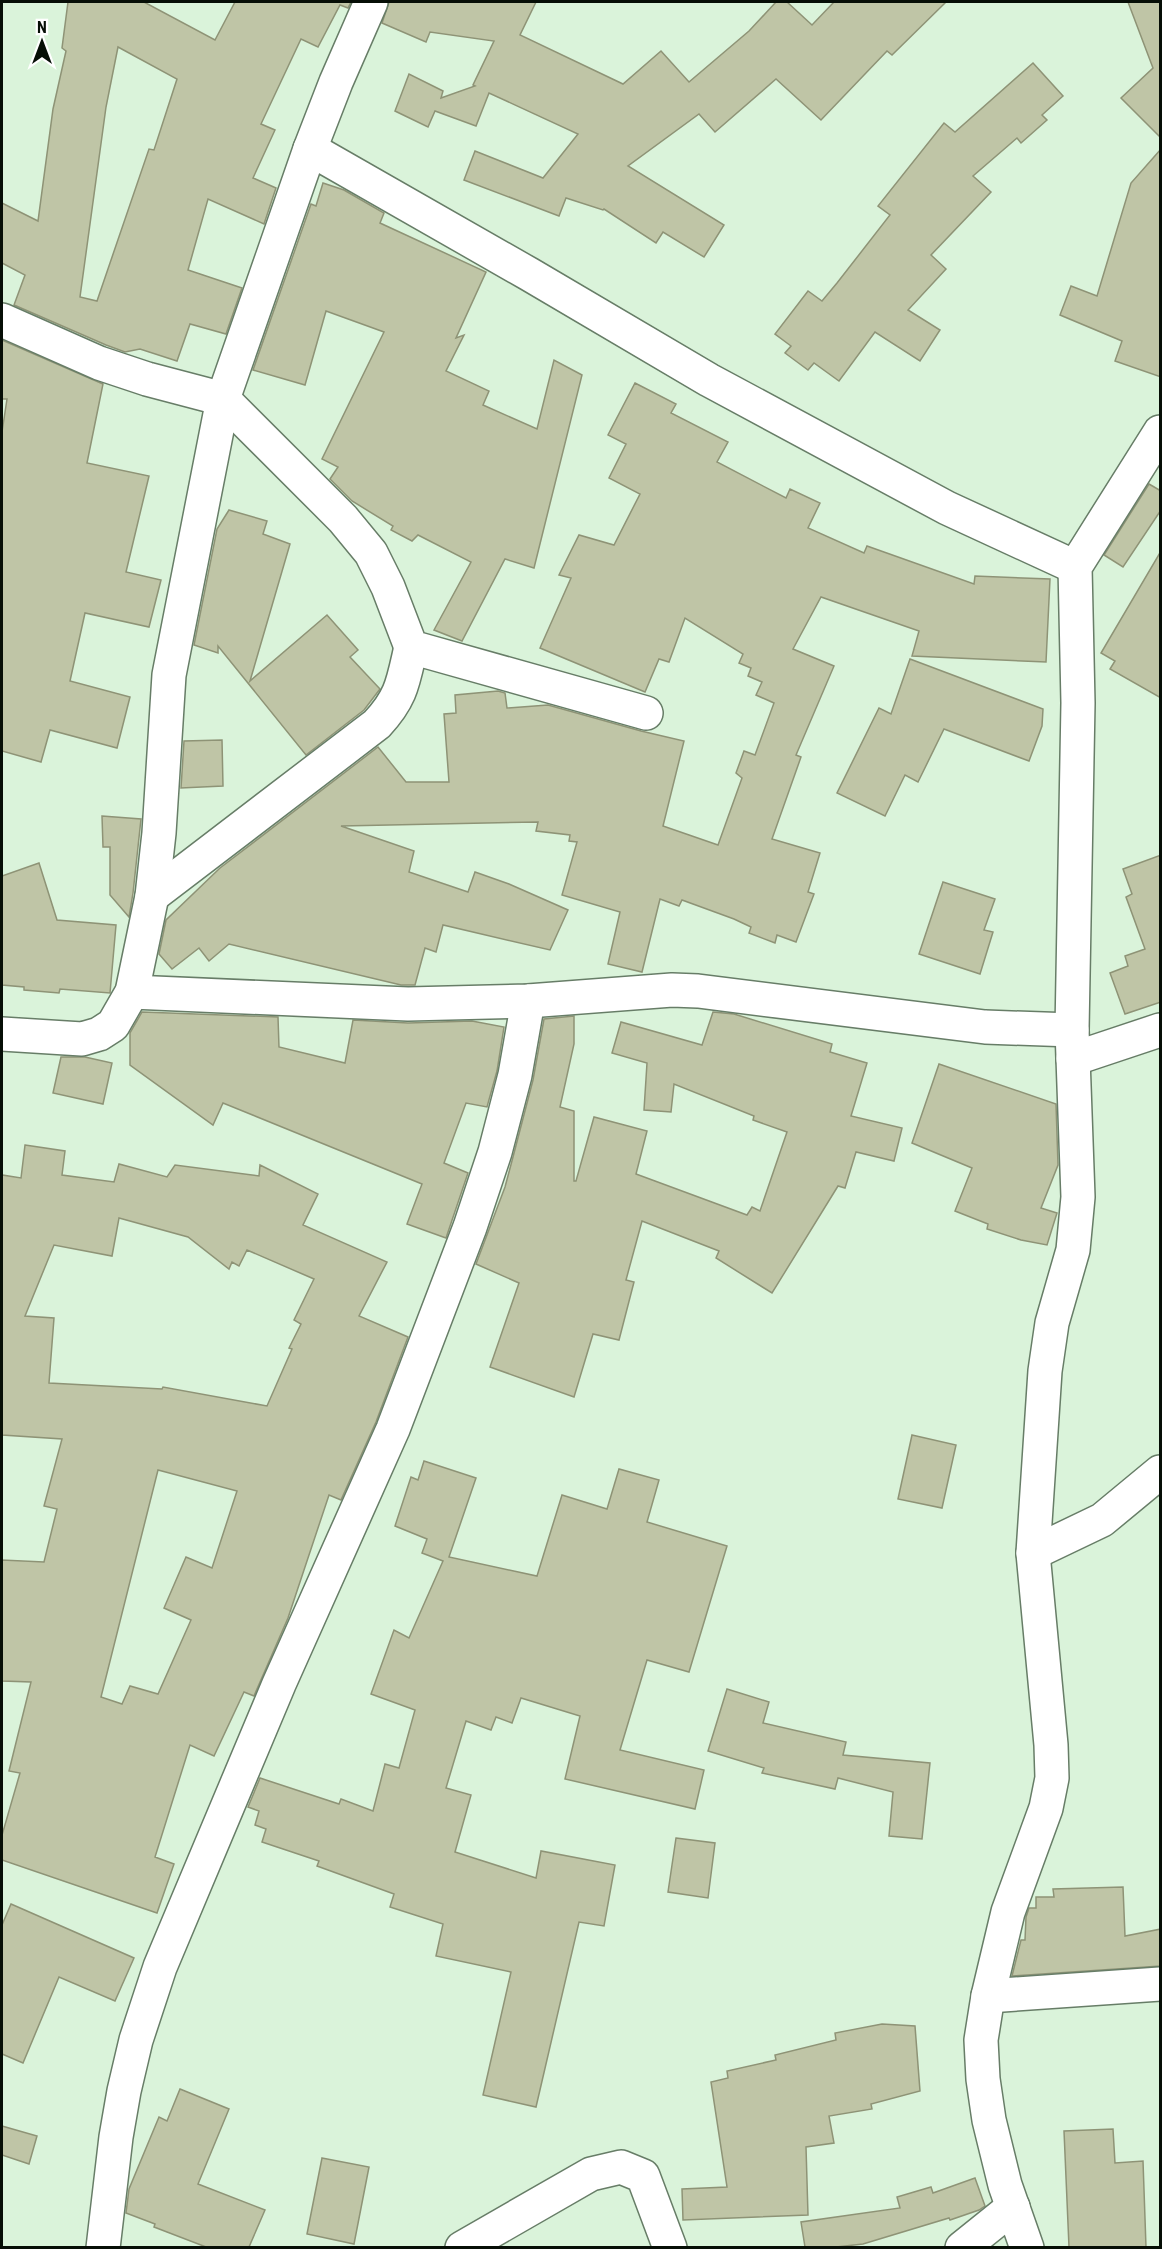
<svg xmlns="http://www.w3.org/2000/svg" width="1162" height="2249" font-family="'Roboto Condensed',sans-serif">
<style>
.building{fill:#bfc5a6;stroke:#8e9376;stroke-width:1.5;fill-rule:evenodd}
.lines{fill:none;stroke-linecap:round;stroke-linejoin:round}
.street-casing{stroke:#677d67;stroke-width:36}
.street{stroke:#fff;stroke-width:33}
</style>
<rect width="100%" height="100%" fill="#daf3da"/>
<!-- building -->
<g class="building">
<path d="M 68,2 L 144,2 L 215,40 L 235,2 L 351,2 L 348,8 L 340,5 L 318,47 L 301,39 L 261,124 L 275,130 L 253,178 L 276,188 L 264,224 L 208,199 L 188,270 L 242,288 L 226,334 L 190,324 L 177,361 L 140,349 L 125,352 L 106,345 L 14,305 L 25,275 L 2,263 L 2,203 L 38,221 L 53,109 L 66,51 L 62,48 ZM 118,47 L 177,79 L 154,150 L 149,149 L 97,301 L 80,297 L 106,107 Z"/>
<path d="M 389,2 L 536,2 L 520,35 L 623,84 L 661,51 L 689,82 L 749,31 L 776,2 L 787,2 L 812,25 L 834,2 L 946,2 L 892,55 L 887,51 L 821,120 L 776,79 L 715,132 L 699,114 L 628,166 L 724,225 L 704,257 L 663,232 L 656,243 L 604,209 L 603,210 L 566,198 L 559,216 L 464,180 L 475,151 L 543,178 L 578,134 L 489,93 L 476,126 L 435,111 L 428,127 L 395,111 L 409,74 L 443,91 L 441,98 L 475,86 L 473,85 L 494,41 L 430,32 L 426,42 L 382,23 Z"/>
<path d="M 1128,2 L 1161,2 L 1161,138 L 1121,98 L 1153,68 Z"/>
<path d="M 1033,63 L 1063,96 L 1042,115 L 1047,120 L 1021,143 L 1017,138 L 973,176 L 991,192 L 931,255 L 946,269 L 908,310 L 940,330 L 920,361 L 875,332 L 839,381 L 814,363 L 808,370 L 785,353 L 791,346 L 775,334 L 808,291 L 822,301 L 837,283 L 890,215 L 878,206 L 944,123 L 955,132 Z"/>
<path d="M 1161,149 L 1161,377 L 1115,361 L 1122,341 L 1060,315 L 1071,286 L 1097,296 L 1131,183 Z"/>
<path d="M 323,183 L 344,190 L 384,213 L 380,223 L 486,272 L 456,338 L 464,335 L 446,371 L 489,391 L 483,405 L 537,429 L 554,360 L 582,375 L 534,568 L 505,559 L 462,641 L 434,630 L 471,562 L 418,535 L 412,541 L 391,530 L 393,526 L 352,501 L 330,479 L 338,467 L 322,459 L 384,332 L 326,311 L 305,385 L 253,370 L 311,204 L 316,206 Z"/>
<path d="M 2,340 L 103,384 L 87,463 L 149,476 L 126,572 L 161,580 L 149,627 L 85,613 L 70,681 L 130,697 L 117,748 L 50,730 L 41,762 L 2,751 L 2,432 L 7,399 L 2,399 Z"/>
<path d="M 635,383 L 676,404 L 671,413 L 728,442 L 717,462 L 786,498 L 790,489 L 820,503 L 808,528 L 864,553 L 867,546 L 974,584 L 975,576 L 1050,579 L 1046,662 L 912,656 L 919,631 L 821,597 L 793,649 L 834,666 L 796,755 L 801,757 L 772,839 L 820,853 L 808,892 L 814,894 L 796,942 L 777,935 L 775,943 L 749,933 L 751,927 L 734,919 L 682,900 L 679,906 L 660,899 L 642,972 L 608,964 L 620,912 L 562,895 L 577,842 L 569,841 L 570,835 L 536,831 L 538,822 L 341,826 L 414,851 L 409,872 L 468,892 L 475,872 L 509,884 L 568,910 L 550,950 L 443,925 L 436,952 L 425,948 L 415,985 L 401,985 L 229,944 L 209,961 L 199,948 L 172,969 L 159,954 L 166,920 L 220,868 L 378,747 L 406,782 L 449,782 L 444,714 L 456,713 L 455,695 L 498,691 L 505,693 L 507,708 L 548,705 L 641,731 L 684,741 L 663,826 L 718,845 L 742,778 L 736,773 L 744,751 L 755,755 L 774,703 L 756,695 L 762,682 L 748,676 L 751,668 L 739,663 L 743,654 L 685,618 L 669,662 L 659,659 L 645,692 L 540,648 L 571,578 L 559,575 L 579,535 L 614,545 L 640,494 L 609,478 L 626,444 L 608,435 Z"/>
<path d="M 1149,484 L 1161,491 L 1161,510 L 1123,567 L 1104,555 Z"/>
<path d="M 229,510 L 267,521 L 263,534 L 290,544 L 250,681 L 327,615 L 358,650 L 350,657 L 380,689 L 364,710 L 306,755 L 218,646 L 218,653 L 194,645 L 217,529 Z"/>
<path d="M 1161,551 L 1161,698 L 1110,669 L 1115,661 L 1101,653 Z"/>
<path d="M 910,659 L 1043,709 L 1042,726 L 1029,761 L 944,729 L 918,782 L 905,775 L 885,816 L 837,793 L 879,708 L 891,714 Z"/>
<path d="M 222,740 L 223,786 L 181,788 L 184,741 Z"/>
<path d="M 102,816 L 141,819 L 133,893 L 129,917 L 110,895 L 110,847 L 103,847 Z"/>
<path d="M 1161,855 L 1161,1002 L 1125,1014 L 1110,973 L 1128,966 L 1125,956 L 1145,949 L 1126,897 L 1132,894 L 1123,869 Z"/>
<path d="M 39,863 L 57,920 L 116,925 L 110,993 L 60,989 L 59,993 L 24,990 L 24,987 L 2,985 L 2,876 Z"/>
<path d="M 943,882 L 995,899 L 984,930 L 993,932 L 980,974 L 919,954 Z"/>
<path d="M 142,1012 L 278,1017 L 279,1047 L 345,1063 L 353,1020 L 408,1023 L 472,1021 L 504,1027 L 497,1071 L 487,1107 L 466,1103 L 444,1163 L 468,1173 L 446,1238 L 407,1224 L 422,1184 L 223,1103 L 213,1125 L 130,1065 L 130,1033 Z"/>
<path d="M 713,1012 L 734,1014 L 832,1044 L 830,1052 L 867,1063 L 851,1116 L 902,1128 L 894,1161 L 856,1152 L 845,1188 L 838,1186 L 772,1293 L 716,1258 L 719,1251 L 642,1221 L 626,1280 L 634,1282 L 619,1340 L 593,1334 L 574,1397 L 490,1367 L 519,1283 L 476,1264 L 505,1187 L 513,1157 L 533,1080 L 544,1019 L 574,1016 L 574,1044 L 560,1107 L 574,1111 L 574,1181 L 576,1181 L 594,1117 L 647,1131 L 636,1174 L 747,1215 L 752,1207 L 760,1211 L 787,1132 L 753,1120 L 754,1116 L 674,1084 L 671,1112 L 644,1110 L 647,1063 L 612,1053 L 621,1022 L 702,1045 Z"/>
<path d="M 61,1057 L 85,1057 L 112,1063 L 103,1104 L 53,1093 Z"/>
<path d="M 939,1064 L 1056,1104 L 1058,1165 L 1041,1208 L 1057,1213 L 1047,1245 L 1021,1240 L 987,1229 L 988,1224 L 955,1211 L 972,1168 L 912,1143 Z"/>
<path d="M 25,1145 L 65,1151 L 62,1175 L 114,1182 L 119,1164 L 167,1177 L 175,1165 L 259,1176 L 260,1165 L 318,1194 L 303,1225 L 387,1262 L 359,1316 L 408,1337 L 376,1422 L 341,1500 L 329,1495 L 288,1618 L 254,1696 L 244,1692 L 214,1756 L 190,1745 L 155,1857 L 174,1864 L 157,1913 L 2,1860 L 2,1835 L 20,1773 L 9,1771 L 31,1682 L 2,1681 L 2,1560 L 44,1562 L 57,1509 L 44,1506 L 62,1439 L 2,1435 L 2,1175 L 21,1178 ZM 119,1218 L 188,1237 L 229,1269 L 232,1262 L 239,1266 L 247,1250 L 314,1279 L 294,1320 L 301,1324 L 289,1348 L 292,1349 L 267,1406 L 163,1387 L 162,1389 L 49,1383 L 54,1318 L 25,1316 L 54,1245 L 112,1256 ZM 158,1470 L 237,1491 L 212,1568 L 186,1557 L 164,1608 L 191,1620 L 158,1694 L 130,1686 L 122,1704 L 101,1697 Z"/>
<path d="M 912,1435 L 956,1445 L 942,1508 L 898,1499 Z"/>
<path d="M 424,1461 L 476,1478 L 449,1557 L 537,1576 L 562,1495 L 607,1509 L 619,1469 L 659,1480 L 647,1522 L 727,1546 L 689,1672 L 647,1660 L 620,1750 L 704,1770 L 695,1809 L 565,1779 L 580,1716 L 521,1698 L 512,1723 L 496,1717 L 491,1730 L 466,1721 L 446,1788 L 471,1795 L 455,1852 L 536,1878 L 541,1851 L 615,1865 L 604,1926 L 579,1922 L 536,2107 L 483,2095 L 511,1972 L 436,1956 L 443,1924 L 390,1907 L 394,1894 L 317,1866 L 319,1861 L 262,1842 L 266,1829 L 255,1825 L 259,1811 L 248,1807 L 260,1778 L 339,1804 L 341,1799 L 373,1811 L 385,1764 L 399,1768 L 415,1710 L 371,1694 L 394,1630 L 409,1638 L 443,1561 L 422,1553 L 427,1539 L 395,1526 L 411,1477 L 418,1480 Z"/>
<path d="M 727,1689 L 769,1702 L 763,1723 L 846,1742 L 843,1755 L 930,1763 L 922,1839 L 889,1836 L 893,1792 L 838,1778 L 835,1789 L 762,1773 L 764,1768 L 708,1751 Z"/>
<path d="M 676,1838 L 715,1843 L 708,1898 L 668,1892 Z"/>
<path d="M 1123,1887 L 1125,1936 L 1161,1929 L 1161,1966 L 1012,1976 L 1021,1940 L 1025,1940 L 1026,1917 L 1029,1908 L 1036,1908 L 1036,1897 L 1054,1897 L 1053,1889 Z"/>
<path d="M 11,1904 L 134,1958 L 115,2001 L 59,1977 L 23,2063 L 2,2054 L 2,1925 Z"/>
<path d="M 882,2024 L 915,2026 L 920,2091 L 871,2104 L 872,2109 L 829,2116 L 834,2143 L 806,2147 L 808,2215 L 683,2220 L 682,2189 L 727,2187 L 711,2082 L 728,2078 L 727,2071 L 776,2060 L 775,2055 L 836,2040 L 835,2033 Z"/>
<path d="M 180,2089 L 229,2109 L 198,2184 L 265,2210 L 249,2247 L 206,2247 L 154,2227 L 155,2224 L 126,2213 L 129,2189 L 159,2117 L 167,2121 Z"/>
<path d="M 2,2126 L 37,2136 L 29,2164 L 2,2155 Z"/>
<path d="M 1113,2129 L 1115,2163 L 1143,2161 L 1146,2247 L 1069,2247 L 1064,2131 Z"/>
<path d="M 322,2158 L 369,2167 L 354,2244 L 307,2234 Z"/>
<path d="M 975,2178 L 985,2206 L 979,2210 L 950,2220 L 949,2218 L 863,2244 L 836,2247 L 805,2247 L 801,2222 L 900,2208 L 897,2197 L 931,2187 L 933,2193 Z"/>
</g>
<g class="lines">
<defs>
<g id="street">
<path d="M 310,149 L 529,274 L 709,380 L 947,508 L 1075,567"/>
<path d="M 2,320 L 99,363 L 147,379 L 223,399 L 343,519 L 371,553 L 388,587 L 411,647 L 646,713"/>
<path d="M 152,896 L 377,724 C 402,697 403,682 411,647"/>
<path d="M 132,992 L 408,1004 L 528,1001 L 672,990 L 698,991 L 985,1027 L 1072,1030"/>
<path d="M 2,1034 L 82,1039 L 99,1034 L 113,1025 L 132,992 L 152,896 L 159,833 L 169,675 L 223,399 L 310,149 L 336,82 L 371,2"/>
<path d="M 1073,1059 L 1160,1030"/>
<path d="M 1033,1553 L 1102,1520 L 1160,1472"/>
<path d="M 988,1996 L 1160,1984"/>
<path d="M 103,2248 L 116,2137 L 124,2091 L 136,2040 L 160,1967 L 279,1684 L 393,1429 L 470,1227 L 495,1152 L 515,1075 L 528,1001"/>
<path d="M 462,2248 L 591,2174 L 621,2167 L 643,2176 L 670,2248"/>
<path d="M 962,2248 L 1013,2207"/>
<path d="M 1027,2248 L 1005,2185 L 989,2120 L 983,2079 L 981,2040 L 988,1996 L 1008,1912 L 1046,1808 L 1052,1778 L 1051,1745 L 1033,1553 L 1045,1371 L 1052,1323 L 1073,1250 L 1078,1197 L 1072,1030 L 1078,703 L 1075,567 L 1160,432"/>
</g>
</defs>
<!-- street casing -->
<use href="#street" class="street-casing"/>
<!-- street -->
<use href="#street" class="street"/>
</g>
<!-- border -->
<rect width="1162" height="2249" fill="none" stroke="#060e06" stroke-width="6"/>
<!-- north arrow -->
<g transform="translate(42 42)" stroke="#ffffff" stroke-width="4.5" paint-order="stroke">
<path d="M0-4.5L10 22L0 15L-10 22Z" fill="#060e06"/>
<text y="-9" font-size="16" font-weight="bold" text-anchor="middle" fill="#060e06">N</text>
</g>
</svg>
